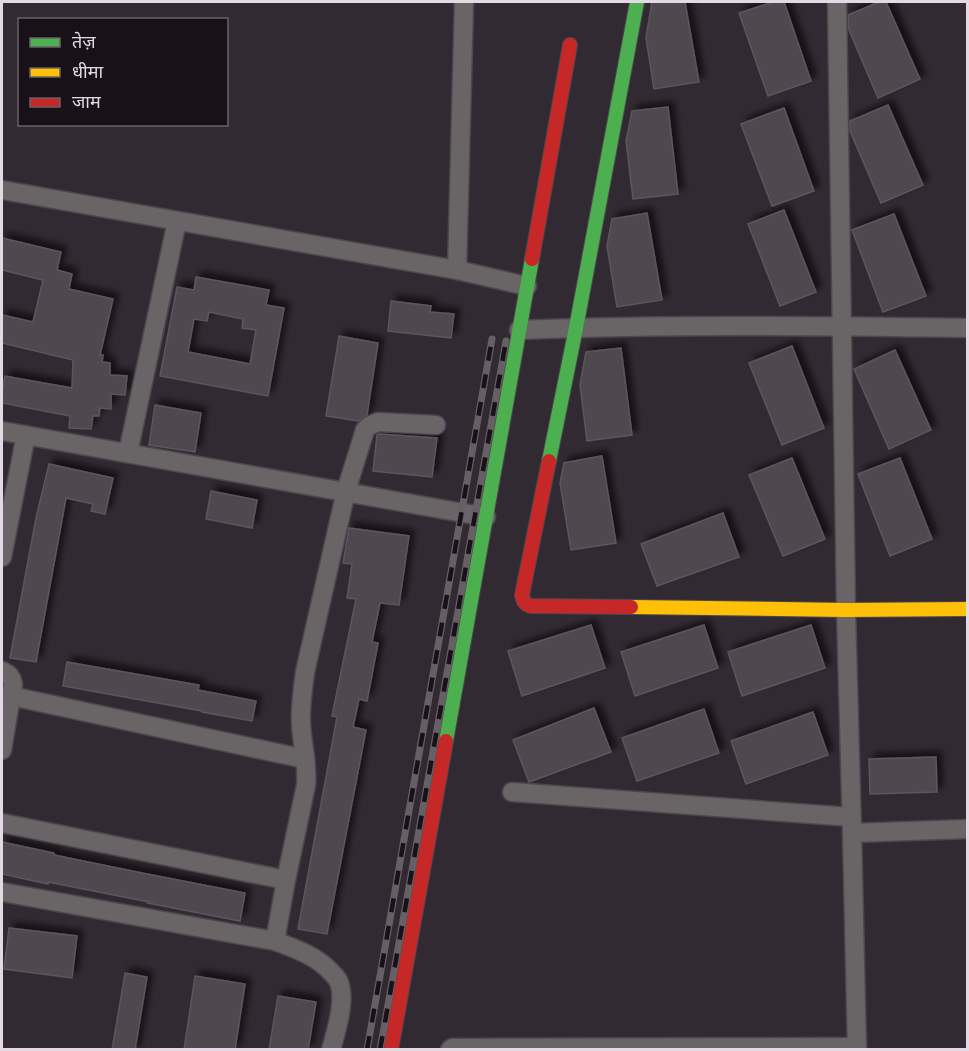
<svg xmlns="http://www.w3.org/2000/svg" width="969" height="1051" font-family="Jost,'Noto Sans Devanagari',sans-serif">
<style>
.building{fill:#4f484f;stroke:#5d565d;stroke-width:1.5;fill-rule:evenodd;filter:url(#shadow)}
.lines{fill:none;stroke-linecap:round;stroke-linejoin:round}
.street-casing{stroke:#4d474d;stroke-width:21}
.fast-casing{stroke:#4d474d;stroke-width:16}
.slow-casing{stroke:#4d474d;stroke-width:16}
.jam-casing{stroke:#4d474d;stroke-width:16}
.street{stroke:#696466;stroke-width:18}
.fast{stroke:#4caf50;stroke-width:14}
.slow{stroke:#ffc107;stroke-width:14}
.jam{stroke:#c62828;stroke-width:14}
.rail-casing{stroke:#666065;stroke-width:7}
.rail{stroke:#181118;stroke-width:4.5;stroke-dasharray:14;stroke-linecap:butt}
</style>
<defs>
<filter id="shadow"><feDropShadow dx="5.5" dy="-5.5" stdDeviation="3" flood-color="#0009"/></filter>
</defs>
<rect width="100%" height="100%" fill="#322a32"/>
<!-- building -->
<g class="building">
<path d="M 652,2 L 685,2 L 699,82 L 654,89 L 646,38 Z"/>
<path d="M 773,2 L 784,2 L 811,81 L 768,96 L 739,13 Z"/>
<path d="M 879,2 L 886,2 L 920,79 L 878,98 L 849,30 L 848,15 Z"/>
<path d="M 888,105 L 923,185 L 881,203 L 850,131 L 850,121 Z"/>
<path d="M 668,107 L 678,194 L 633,199 L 626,141 L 632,111 Z"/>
<path d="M 784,108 L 814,191 L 772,206 L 741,124 Z"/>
<path d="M 784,210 L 816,292 L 780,306 L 748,224 Z"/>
<path d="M 647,213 L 662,300 L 617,307 L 607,246 L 612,219 Z"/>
<path d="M 894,214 L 926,296 L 883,312 L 852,230 Z"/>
<path d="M 2,238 L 61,252 L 57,270 L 72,274 L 69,289 L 113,299 L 100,355 L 103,355 L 102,362 L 110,363 L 110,375 L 127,376 L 125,395 L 111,394 L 111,409 L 100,408 L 99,416 L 93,416 L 91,429 L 69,428 L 70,416 L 2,403 L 2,392 L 5,376 L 72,388 L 73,360 L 2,343 L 2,315 L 33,322 L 43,280 L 2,270 Z"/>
<path d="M 196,277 L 269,290 L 266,305 L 284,308 L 268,396 L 160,376 L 177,287 L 194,290 ZM 209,312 L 243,319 L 242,328 L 256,330 L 250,364 L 188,352 L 194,319 L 207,321 Z"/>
<path d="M 391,301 L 431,306 L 430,312 L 454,314 L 451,338 L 388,331 Z"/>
<path d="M 339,336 L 378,343 L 367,415 L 358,421 L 326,416 Z"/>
<path d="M 792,346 L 824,428 L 782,445 L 749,363 Z"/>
<path d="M 621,348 L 632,435 L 587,441 L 580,385 L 586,352 Z"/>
<path d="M 895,350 L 931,430 L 889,449 L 854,369 Z"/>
<path d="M 155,405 L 201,413 L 195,452 L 149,445 Z"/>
<path d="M 379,434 L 437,438 L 432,477 L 373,471 L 377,435 Z"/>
<path d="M 602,456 L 616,543 L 571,550 L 560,483 L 564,463 Z"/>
<path d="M 792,458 L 825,539 L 783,556 L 749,475 Z"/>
<path d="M 900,458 L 932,539 L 890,556 L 858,474 Z"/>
<path d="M 49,464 L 113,478 L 105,514 L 91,511 L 93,504 L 66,498 L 36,662 L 10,658 L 36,518 Z"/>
<path d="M 211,491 L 257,500 L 252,528 L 206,519 Z"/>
<path d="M 723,513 L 739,557 L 657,586 L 641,544 Z"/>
<path d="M 349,528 L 409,536 L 399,605 L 380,603 L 372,642 L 378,643 L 367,701 L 359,699 L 353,727 L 366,730 L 327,934 L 298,929 L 337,717 L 332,716 L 356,599 L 347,598 L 352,564 L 343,563 Z"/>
<path d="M 591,625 L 605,668 L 522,696 L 508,651 Z"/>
<path d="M 704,625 L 718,668 L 635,696 L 621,652 Z"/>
<path d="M 811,625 L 825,668 L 742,696 L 728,652 Z"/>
<path d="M 67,662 L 199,685 L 198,690 L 256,701 L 252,721 L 202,712 L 202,711 L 63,686 Z"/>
<path d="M 594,708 L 611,752 L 529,782 L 513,740 Z"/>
<path d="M 704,709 L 719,753 L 637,781 L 622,738 Z"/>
<path d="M 813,712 L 828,755 L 746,784 L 731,741 Z"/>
<path d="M 936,757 L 937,792 L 870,794 L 869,759 Z"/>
<path d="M 2,842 L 54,853 L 54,855 L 142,873 L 245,893 L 240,921 L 148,903 L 149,902 L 48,882 L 48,884 L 2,874 Z"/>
<path d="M 9,928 L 77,936 L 72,978 L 4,969 Z"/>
<path d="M 125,973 L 147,977 L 135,1050 L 112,1050 Z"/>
<path d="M 195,976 L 245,984 L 235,1050 L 184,1050 Z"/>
<path d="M 278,996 L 316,1002 L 308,1050 L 269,1050 Z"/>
</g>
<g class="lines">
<defs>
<g id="street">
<path d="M 837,2 L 846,610 L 852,833"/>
<path d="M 2,190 L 457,270 L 527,286"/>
<path d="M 457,270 L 464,2"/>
<path d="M 519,330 C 668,324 818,326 968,328"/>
<path d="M 2,431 L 486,517"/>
<path d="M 128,453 L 177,221"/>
<path d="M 2,557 L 26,435"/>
<path d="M 2,671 C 9,674 12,677 13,685 L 2,750"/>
<path d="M 11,696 L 305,759"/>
<path d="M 512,792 L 851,817"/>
<path d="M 2,823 L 286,880"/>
<path d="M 2,892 L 275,941 C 296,949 317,956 332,973 C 334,975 336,977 338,980 C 347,998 336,1031 331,1050"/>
<path d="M 275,941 L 286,880 L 306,785 C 308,764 302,744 301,724 C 300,706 303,689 305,672 L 346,491 L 365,430 L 369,426 L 378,422 L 436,425"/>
<path d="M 450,1050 L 452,1048 L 857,1047"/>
<path d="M 857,1050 L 852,833 L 968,829"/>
</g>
<g id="fast">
<path d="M 549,461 L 576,328 L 637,2"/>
<path d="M 446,741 L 532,259"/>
</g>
<path id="slow" d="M 631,607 L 846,610 L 968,609"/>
<g id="jam">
<path d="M 532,259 L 570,45"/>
<path d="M 549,461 L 522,595 C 523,602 526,605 532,606 L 631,607"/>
<path d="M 391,1050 L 446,741"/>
</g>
</defs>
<!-- street casing -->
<use href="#street" class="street-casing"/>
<!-- fast casing -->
<use href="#fast" class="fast-casing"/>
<!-- slow casing -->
<use href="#slow" class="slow-casing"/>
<!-- jam casing -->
<use href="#jam" class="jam-casing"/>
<!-- street -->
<use href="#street" class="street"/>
<!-- fast -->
<use href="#fast" class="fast"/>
<!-- slow -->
<use href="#slow" class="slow"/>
<!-- jam -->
<use href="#jam" class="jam"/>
<defs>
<g id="rail">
<path d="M 367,1050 L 492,339"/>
<path d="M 380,1050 L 506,341"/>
</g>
</defs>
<!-- rail casing -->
<use href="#rail" class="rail-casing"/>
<!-- rail -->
<use href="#rail" class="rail"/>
</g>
<!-- border -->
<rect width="969" height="1051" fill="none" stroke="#e3d8e3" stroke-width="6"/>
<!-- legend -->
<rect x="18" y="18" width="210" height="108" fill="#181118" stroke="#696169" stroke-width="1.5"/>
<rect x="30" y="38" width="30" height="9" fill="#4caf50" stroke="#696169" stroke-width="1.5"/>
<text x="72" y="48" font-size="18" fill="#e3d8e3">तेज़</text>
<rect x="30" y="68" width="30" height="9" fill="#ffc107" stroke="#696169" stroke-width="1.5"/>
<text x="72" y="78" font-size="18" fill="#e3d8e3">धीमा</text>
<rect x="30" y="98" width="30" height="9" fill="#c62828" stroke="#696169" stroke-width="1.5"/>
<text x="72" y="108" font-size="18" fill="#e3d8e3">जाम</text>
</svg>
